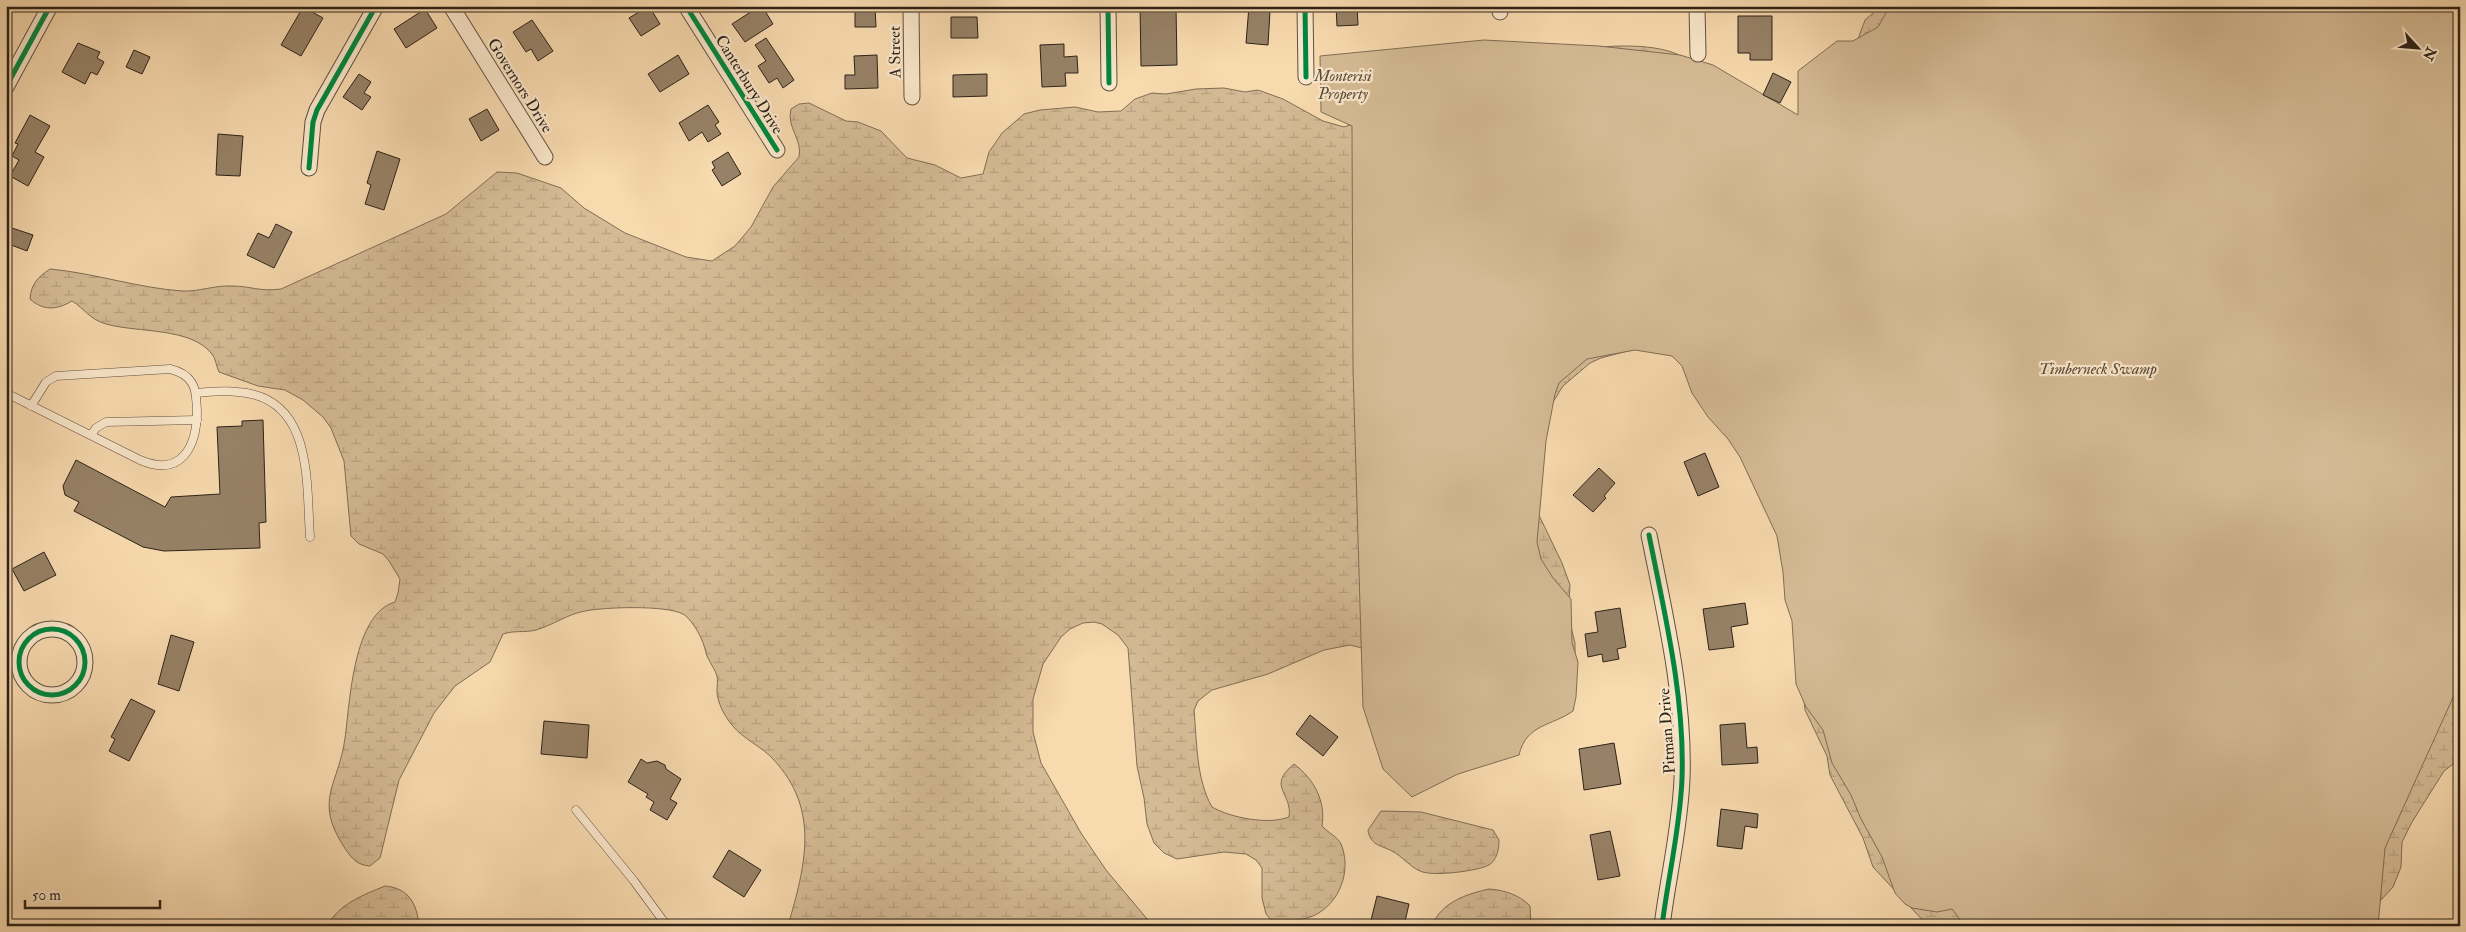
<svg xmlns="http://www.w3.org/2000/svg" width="2466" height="932" font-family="'IM FELL Double Pica',serif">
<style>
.wetland{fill:url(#wetland-marsh);stroke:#816e56}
.green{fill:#d5bb95;stroke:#816e56}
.building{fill:#978267;stroke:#2d2218}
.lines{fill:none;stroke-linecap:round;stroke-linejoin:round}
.lane-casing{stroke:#60503e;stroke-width:9}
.street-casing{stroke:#60503e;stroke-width:17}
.lane{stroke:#fae7cb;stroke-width:8}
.street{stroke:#fae7cb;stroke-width:15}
.cycleway-casing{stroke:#fae7cb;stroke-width:8}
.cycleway{stroke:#00873e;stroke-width:5}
.labels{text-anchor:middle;stroke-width:4.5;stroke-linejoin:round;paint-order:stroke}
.street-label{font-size:16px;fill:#2d2218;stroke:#fae7cb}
.park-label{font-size:16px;font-style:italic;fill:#574837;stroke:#fae7cb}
</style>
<defs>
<pattern id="wetland-marsh" width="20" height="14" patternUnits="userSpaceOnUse" patternTransform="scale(1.25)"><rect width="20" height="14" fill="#d5bb95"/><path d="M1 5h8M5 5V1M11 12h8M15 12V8" fill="none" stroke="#b7a080"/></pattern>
</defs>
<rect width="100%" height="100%" fill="#f8daaf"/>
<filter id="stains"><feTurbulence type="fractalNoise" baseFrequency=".004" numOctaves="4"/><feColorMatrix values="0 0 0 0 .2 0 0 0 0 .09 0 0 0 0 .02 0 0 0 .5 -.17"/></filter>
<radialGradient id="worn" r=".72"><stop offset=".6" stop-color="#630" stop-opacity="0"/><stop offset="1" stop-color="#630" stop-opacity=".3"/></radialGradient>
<!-- wetland -->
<g class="wetland">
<path d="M 1881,6 L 2460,6 L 2460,759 L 2444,771 L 2412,822 L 2402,842 L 2401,867 L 2393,887 L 2357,926 L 1928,926 L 1873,867 L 1863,838 L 1830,775 L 1827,756 L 1805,710 L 1787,537 L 1707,360 L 1635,349 L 1601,358 L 1590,363 L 1563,386 L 1548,410 L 1536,509 L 1562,563 L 1570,585 L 1568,615 L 1575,643 L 1575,656 L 1370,650 L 1350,645 L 1324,650 L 1268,674 L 1212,690 L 1198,701 L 1194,710 C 1197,742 1196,779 1212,807 C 1231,818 1269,825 1289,817 C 1293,793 1266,787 1294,764 C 1314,779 1326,801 1322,826 C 1327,832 1338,837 1341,844 C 1352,870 1340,904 1313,916 C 1302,921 1284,920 1271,920 L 1266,914 L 1262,898 L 1262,868 L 1256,860 L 1246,854 L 1224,852 L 1177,859 L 1164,853 L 1154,843 L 1147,824 L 1144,798 L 1137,766 L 1128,648 L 1118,635 L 1102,624 L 1094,622 L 1083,623 L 1070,629 L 1061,637 L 1043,664 L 1033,699 L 1033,732 L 1041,763 L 1081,833 L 1106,870 L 1153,926 L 788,926 C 805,866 821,810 773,759 C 761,746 743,739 732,725 C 725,717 717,702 717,691 C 717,686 718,681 717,676 C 715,669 710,663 707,656 C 705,650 704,644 701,638 C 698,631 690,618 683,614 C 665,605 606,607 585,611 C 568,614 553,625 536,630 C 524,633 515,630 503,634 L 490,662 L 455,686 L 434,713 L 399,780 L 380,858 L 370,866 C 357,865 352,859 344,847 C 313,799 339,785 345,738 C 350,702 353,614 395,602 L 398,593 L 400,579 L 389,561 L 383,554 L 359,544 L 351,536 L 344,461 L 331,428 L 323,417 L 303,400 L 285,390 L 258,386 L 219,372 C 216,366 216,359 212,354 C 191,327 138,333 106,324 C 89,319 85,309 72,301 C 57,310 43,311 30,299 C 31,284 38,277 50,269 C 94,273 138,288 182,291 C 198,292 215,285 232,286 C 251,286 259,292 281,289 L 446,214 L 497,172 L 517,173 L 561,188 L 584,208 L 625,233 L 686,257 L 712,261 L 735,246 L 751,227 L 773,187 L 799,157 C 803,140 786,127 791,109 L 799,104 L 809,103 L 846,121 L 858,122 L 881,131 L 907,158 L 935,165 L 961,178 L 983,174 L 989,152 L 996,142 L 1002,133 L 1024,114 L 1040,110 L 1075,107 L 1098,112 L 1121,111 L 1135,99 L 1152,93 L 1166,94 L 1196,89 L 1224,88 L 1245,92 L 1258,90 L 1283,99 L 1323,121 L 1344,127 L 1583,49 C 1610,45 1657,43 1681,56 L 1709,119 L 1820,116 L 1855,47 L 1865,20 Z"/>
<path d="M 1381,811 L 1421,812 L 1493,830 L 1499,840 C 1499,849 1497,860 1489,865 C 1478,871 1432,877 1420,871 C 1410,867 1402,856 1392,851 C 1380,845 1370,845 1368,830 Z"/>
<path d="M 385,886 C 409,888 417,904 419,926 L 327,926 C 339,904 363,895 385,886 Z"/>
<path d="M 1489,889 C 1504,890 1520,895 1530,906 L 1531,926 L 1432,926 C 1441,902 1467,894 1489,889 Z"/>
</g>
<!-- green -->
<path class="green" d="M 1890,6 L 2460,6 L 2460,682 L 2385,848 L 2378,926 L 1965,926 L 1952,909 L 1937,912 L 1912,908 L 1905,904 L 1895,893 L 1882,857 L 1861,819 L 1851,795 L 1832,763 L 1823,730 L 1806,707 L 1796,684 L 1792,621 L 1785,600 L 1783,572 L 1777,536 L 1740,457 L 1728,439 L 1708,417 L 1692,393 L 1682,366 L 1672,356 L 1635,350 L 1587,359 L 1559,383 L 1555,394 L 1546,441 L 1537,542 L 1541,559 L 1553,578 L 1571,599 L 1572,643 L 1578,662 L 1576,697 L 1573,711 C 1552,726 1526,724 1519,755 L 1458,774 L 1412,797 L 1383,769 L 1363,707 L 1353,369 L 1352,126 L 1321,112 L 1320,56 L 1484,40 L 1599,46 L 1680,55 L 1713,65 L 1798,115 L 1798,71 L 1837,41 L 1853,41 L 1878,27 Z"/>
<!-- building -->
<g class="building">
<path d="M 649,6 L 660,24 L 641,36 L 629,18 Z"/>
<path d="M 760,6 L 762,6 L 773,24 L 745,42 L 732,24 Z"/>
<path d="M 855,6 L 875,6 L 876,27 L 855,27 Z"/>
<path d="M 1140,6 L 1176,6 L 1177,65 L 1141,66 Z"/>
<path d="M 1249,6 L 1263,6 L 1263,11 L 1270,11 L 1268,45 L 1246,43 Z"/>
<path d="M 1336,6 L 1357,6 L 1358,25 L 1337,26 Z"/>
<path d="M 303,7 L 323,18 L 301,56 L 281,45 Z"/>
<path d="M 425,9 L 437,28 L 406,48 L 394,29 Z"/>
<path d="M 1738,16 L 1772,16 L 1772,60 L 1750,60 L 1750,53 L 1738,53 Z"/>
<path d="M 951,17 L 977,17 L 978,38 L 951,38 Z"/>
<path d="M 532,20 L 553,51 L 538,61 L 531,49 L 526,52 L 513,32 Z"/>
<path d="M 766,38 L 794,80 L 783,88 L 777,78 L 769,83 L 758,66 L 766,61 L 755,45 Z"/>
<path d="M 78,43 L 100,52 L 97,58 L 104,62 L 97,75 L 91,72 L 85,84 L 62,72 Z"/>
<path d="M 1064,44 L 1064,57 L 1077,56 L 1078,73 L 1065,73 L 1066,86 L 1042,87 L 1040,45 Z"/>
<path d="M 134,50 L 150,57 L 142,74 L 126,67 Z"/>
<path d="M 678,55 L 689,74 L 660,92 L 648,74 Z"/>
<path d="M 877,55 L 878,88 L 845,89 L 845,75 L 855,75 L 854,56 Z"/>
<path d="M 1773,73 L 1791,82 L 1780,103 L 1763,95 Z"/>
<path d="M 359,74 L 371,82 L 364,93 L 371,97 L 362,110 L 343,97 Z"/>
<path d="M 987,74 L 987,96 L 953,97 L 953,75 Z"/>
<path d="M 708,105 L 719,122 L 715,125 L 721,134 L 708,142 L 702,132 L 689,141 L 679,123 Z"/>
<path d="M 487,109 L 499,130 L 481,141 L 469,119 Z"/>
<path d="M 30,115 L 50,126 L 35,152 L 44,157 L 28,186 L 10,176 L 19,160 L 12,156 L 18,144 L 15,143 Z"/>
<path d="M 218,134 L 243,136 L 240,176 L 216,175 Z"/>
<path d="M 377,151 L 400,159 L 384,210 L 365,204 L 371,185 L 367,183 Z"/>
<path d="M 728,152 L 741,174 L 722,186 L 712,170 L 715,168 L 712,162 Z"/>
<path d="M 276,224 L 292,232 L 274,268 L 247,255 L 258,233 L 269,238 Z"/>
<path d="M 6,226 L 33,235 L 27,251 L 6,243 Z"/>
<path d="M 263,420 L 266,522 L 259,523 L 260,548 L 164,551 L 143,547 L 74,511 L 79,502 L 65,495 L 63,486 L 76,460 L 165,507 L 171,497 L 220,494 L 217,427 L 242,426 L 242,421 Z"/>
<path d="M 1705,453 L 1719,487 L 1698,496 L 1684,462 Z"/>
<path d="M 1599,468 L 1615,483 L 1604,496 L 1606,498 L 1593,512 L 1573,495 Z"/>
<path d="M 44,552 L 56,575 L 24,591 L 12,569 Z"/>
<path d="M 1745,603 L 1748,624 L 1731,627 L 1734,647 L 1709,650 L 1703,609 Z"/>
<path d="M 1620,608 L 1626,647 L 1617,649 L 1619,659 L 1603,662 L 1602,654 L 1588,657 L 1585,634 L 1598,632 L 1595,612 Z"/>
<path d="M 171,635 L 194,642 L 179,691 L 158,684 Z"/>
<path d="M 131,699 L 155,711 L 129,761 L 109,751 L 115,739 L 111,737 Z"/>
<path d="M 1310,715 L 1338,737 L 1323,756 L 1296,734 Z"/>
<path d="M 544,721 L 589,725 L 587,758 L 541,754 Z"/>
<path d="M 1745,723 L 1747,748 L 1757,747 L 1758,763 L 1722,765 L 1720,725 Z"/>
<path d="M 1614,743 L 1621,784 L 1584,790 L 1579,749 Z"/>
<path d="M 641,759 L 647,763 L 657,761 L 665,765 L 666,769 L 681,779 L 670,799 L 677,803 L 667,820 L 650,810 L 654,802 L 646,797 L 648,794 L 628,782 Z"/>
<path d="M 1721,809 L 1758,814 L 1757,828 L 1745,826 L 1742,849 L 1717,846 Z"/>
<path d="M 1610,831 L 1620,876 L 1598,880 L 1590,835 Z"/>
<path d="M 729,850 L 761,870 L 744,897 L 713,877 Z"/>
<path d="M 1377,896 L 1409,904 L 1404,926 L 1385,926 L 1385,924 L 1371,920 Z"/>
</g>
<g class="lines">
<defs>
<g id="lane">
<path d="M 6,393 L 140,460 C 182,478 197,446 197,410 C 196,401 197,391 192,383 C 187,375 179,371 170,369 L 56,376 L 46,382 L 31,406"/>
<path d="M 196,393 C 210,392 224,390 238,392 C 314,397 306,483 310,537"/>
<path d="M 91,435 L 96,428 L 106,422 L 197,420"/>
<path d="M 576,810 L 634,881 L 667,926"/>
</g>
<g id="street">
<path d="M 451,6 L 545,157"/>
<path d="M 686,6 L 777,150"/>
<path d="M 911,6 L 912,97"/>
<path d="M 1108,6 L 1109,83"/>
<path d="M 1305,6 L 1306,77"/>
<path d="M 1500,6 L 1500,12"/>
<path d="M 1697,6 L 1698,54"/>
<path d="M 6,87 L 50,6"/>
<path d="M 309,168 L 313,122 L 317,110 L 376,6"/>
<path d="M 1649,535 C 1665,615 1685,698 1682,779 C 1680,829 1668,877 1662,926"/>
<circle cx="52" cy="662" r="33"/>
</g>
</defs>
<!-- lane casing -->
<use href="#lane" class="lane-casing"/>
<!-- street casing -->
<use href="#street" class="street-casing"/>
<!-- lane -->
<use href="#lane" class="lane"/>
<!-- street -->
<use href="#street" class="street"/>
<defs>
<g id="cycleway">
<path d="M 686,6 L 777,150"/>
<path d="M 1108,6 L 1109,83"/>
<path d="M 1305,6 L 1306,77"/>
<path d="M 6,87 L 50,6"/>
<path d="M 309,168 L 313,122 L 317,110 L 376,6"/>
<path d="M 1649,535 C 1665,615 1685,698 1682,779 C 1680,829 1668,877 1662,926"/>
<circle cx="52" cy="662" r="33"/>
</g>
</defs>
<!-- cycleway casing -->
<use href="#cycleway" class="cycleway-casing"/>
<!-- cycleway -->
<use href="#cycleway" class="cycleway"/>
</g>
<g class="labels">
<!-- street labels -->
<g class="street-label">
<text transform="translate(894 52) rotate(-91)" y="6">A Street</text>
<text transform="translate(750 84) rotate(58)" y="6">Canterbury Drive</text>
<text transform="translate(521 85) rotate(58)" y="6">Governors Drive</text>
<text transform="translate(1666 731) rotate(-94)" y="6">Pitman Drive</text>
</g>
<!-- park labels -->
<g class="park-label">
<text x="1343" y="81">Monterisi<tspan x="1343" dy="18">Property</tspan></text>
<text x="2098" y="374">Timberneck Swamp</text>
</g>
</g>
<!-- margin -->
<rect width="2466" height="932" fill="none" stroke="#f8daaf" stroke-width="25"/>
<rect x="8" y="8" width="2451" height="917" fill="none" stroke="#2d2218" stroke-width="2.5"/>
<rect x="12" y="12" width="2441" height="907" fill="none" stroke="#2d2218"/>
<!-- north arrow -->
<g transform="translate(2418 48) rotate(116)" stroke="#fae7cb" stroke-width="4" paint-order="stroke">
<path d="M0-4L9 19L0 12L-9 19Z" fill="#2d2218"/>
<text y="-8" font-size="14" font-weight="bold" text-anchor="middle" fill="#2d2218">N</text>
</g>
<!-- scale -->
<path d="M25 900v8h135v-8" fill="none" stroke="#2d2218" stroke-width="2.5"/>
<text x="32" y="900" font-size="15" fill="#2d2218" stroke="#fae7cb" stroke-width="4" paint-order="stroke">50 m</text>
<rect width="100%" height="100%" filter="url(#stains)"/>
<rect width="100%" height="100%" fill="url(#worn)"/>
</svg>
